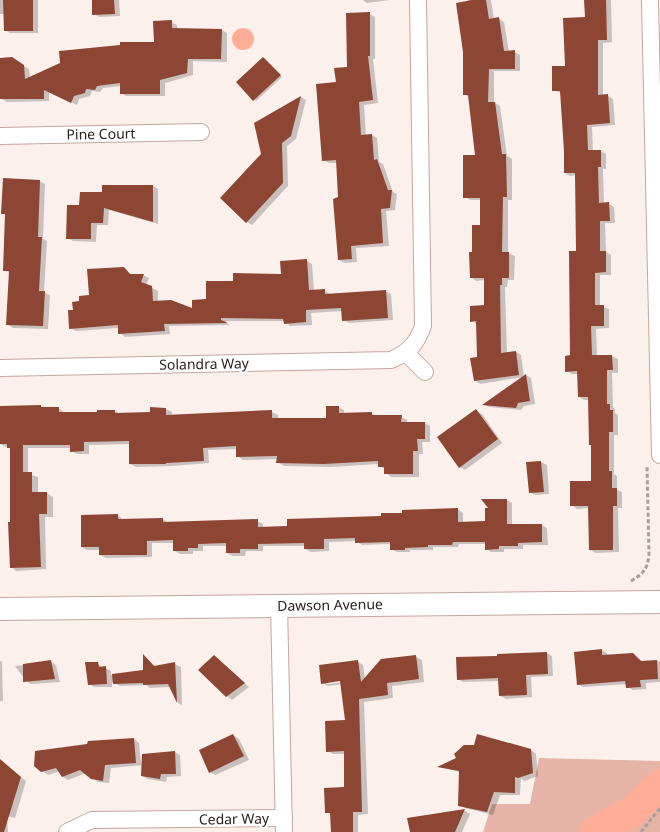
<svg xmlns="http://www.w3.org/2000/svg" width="660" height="832" font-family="'Noto Sans',sans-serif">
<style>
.green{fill:#e6b4a7}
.water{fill:#ffad97}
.shadow{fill:#0003;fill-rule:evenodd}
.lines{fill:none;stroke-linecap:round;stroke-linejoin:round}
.river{stroke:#ffad97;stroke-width:31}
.building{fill:#8d4633}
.minor-casing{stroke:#c3a7a0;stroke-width:18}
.secondary-casing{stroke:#c3a7a0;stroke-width:24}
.path{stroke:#a99e9b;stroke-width:3;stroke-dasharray:4 2.5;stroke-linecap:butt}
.minor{stroke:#fff;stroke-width:16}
.secondary{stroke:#fff;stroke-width:22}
.labels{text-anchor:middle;stroke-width:5;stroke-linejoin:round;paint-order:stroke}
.street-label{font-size:14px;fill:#2c221f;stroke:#fff}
</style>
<rect width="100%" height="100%" fill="#fcf0ed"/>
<!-- green -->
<path class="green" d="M 539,758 L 660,761 L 660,832 L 483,832 L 492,804 L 530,804 Z"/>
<!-- water -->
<circle class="water" cx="243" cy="39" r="11"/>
<!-- shadow -->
<g class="shadow">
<path d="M 0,0 L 38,0 L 38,33 L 10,33 L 5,30 L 5,14 L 0,14 Z"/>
<path d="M 93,0 L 119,0 L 120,16 L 99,17 L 94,14 Z"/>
<path d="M 363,0 L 390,0 L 367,3 Z"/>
<path d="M 468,0 L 491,0 L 494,19 L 499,19 L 504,22 L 509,52 L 515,52 L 520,55 L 520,71 L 494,71 L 494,102 L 500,106 L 507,156 L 512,159 L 512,200 L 508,200 L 508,253 L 515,256 L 514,280 L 508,280 L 507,287 L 505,287 L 507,354 L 516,352 L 521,355 L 524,377 L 526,375 L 531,378 L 535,404 L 524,406 L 521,410 L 489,407 L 485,405 L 523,377 L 480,384 L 475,380 L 478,358 L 478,324 L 471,321 L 485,307 L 485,280 L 476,281 L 471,277 L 473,253 L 481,226 L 481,200 L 470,200 L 465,197 L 477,156 L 469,97 L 464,94 Z"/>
<path d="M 585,0 L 611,0 L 612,42 L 603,43 L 603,96 L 608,96 L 613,99 L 615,125 L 592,127 L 593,151 L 600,151 L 606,154 L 606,169 L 603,169 L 604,204 L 609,204 L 614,207 L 615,223 L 605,223 L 606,252 L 611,255 L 611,275 L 600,275 L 600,306 L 609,309 L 609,328 L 596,329 L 597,356 L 612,356 L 618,359 L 618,373 L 612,373 L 613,407 L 615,409 L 615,413 L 618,415 L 618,435 L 614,435 L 614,474 L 617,476 L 617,490 L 622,492 L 622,508 L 618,508 L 619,552 L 596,553 L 590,550 L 589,508 L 577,509 L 572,505 L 593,483 L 593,446 L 590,445 L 589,400 L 584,400 L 579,397 L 578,374 L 572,374 L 567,371 L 571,357 L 577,252 L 576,175 L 570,176 L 565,173 L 565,151 L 561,93 L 553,90 L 566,67 L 586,18 Z"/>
<path d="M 369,14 L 375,17 L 375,59 L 373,59 L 378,103 L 364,105 L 366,136 L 372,135 L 377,138 L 379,162 L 383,164 L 393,192 L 397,194 L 395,210 L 386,211 L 389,246 L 356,248 L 357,262 L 345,263 L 339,260 L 340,197 L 337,163 L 329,163 L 323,160 L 337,83 L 348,68 Z"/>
<path d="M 171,22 L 177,25 L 177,30 L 222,30 L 227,33 L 227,62 L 193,61 L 193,75 L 165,83 L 165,96 L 126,96 L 121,93 L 121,86 L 103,88 L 100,92 L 92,91 L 90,96 L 79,99 L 77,105 L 49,92 L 49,101 L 7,102 L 2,99 L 12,59 L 29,69 L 30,78 L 155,43 Z"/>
<path d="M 264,58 L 282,77 L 256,101 L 254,100 Z"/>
<path d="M 301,97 L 306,100 L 296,139 L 287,146 L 288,186 L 252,225 L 247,222 L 262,154 L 255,123 Z"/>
<path d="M 39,181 L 45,184 L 43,239 L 47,241 L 44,292 L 50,295 L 48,329 L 13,328 L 7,324 L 10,273 L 4,270 L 7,215 L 3,213 Z"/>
<path d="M 153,186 L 158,189 L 158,224 L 109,210 L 108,225 L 97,225 L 96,242 L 73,241 L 67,238 L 103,194 Z"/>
<path d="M 307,261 L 312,264 L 314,291 L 325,291 L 330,294 L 385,291 L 391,294 L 393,320 L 349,323 L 343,320 L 343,311 L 311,313 L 312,325 L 290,326 L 285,321 L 226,321 L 226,323 L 230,325 L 169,326 L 170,334 L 125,337 L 120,333 L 119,328 L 76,331 L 71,328 L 74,311 L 81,302 L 123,268 L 133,276 L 143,275 L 149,278 L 146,285 L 158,291 L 158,302 L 193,310 L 234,282 L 282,275 Z"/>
<path d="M 0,407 L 41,407 L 44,408 L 58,408 L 64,412 L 64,413 L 98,413 L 115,411 L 120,414 L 151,414 L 166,409 L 172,412 L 172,416 L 272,412 L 278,415 L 278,419 L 327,419 L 338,407 L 344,410 L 344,414 L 371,413 L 377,417 L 401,417 L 407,420 L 407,423 L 424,423 L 430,426 L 430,442 L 422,442 L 423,454 L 419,454 L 419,477 L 391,477 L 386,473 L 386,469 L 379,466 L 379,464 L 331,467 L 284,466 L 278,462 L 278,459 L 243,460 L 237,456 L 237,449 L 208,450 L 209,463 L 172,466 L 136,467 L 130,464 L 130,444 L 89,445 L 89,454 L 77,454 L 71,451 L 71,448 L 28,448 L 28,474 L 38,477 L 38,493 L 47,493 L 53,497 L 53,517 L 45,517 L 46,569 L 16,571 L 11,567 L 11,449 L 0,444 Z"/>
<path d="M 476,411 L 482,414 L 502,443 L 465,470 L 460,467 Z"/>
<path d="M 541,462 L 547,465 L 549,494 L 535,495 L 530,492 L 528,463 Z"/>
<path d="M 507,500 L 512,503 L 512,526 L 542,525 L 547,528 L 548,545 L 523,545 L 523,549 L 504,549 L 504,552 L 491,552 L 486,549 L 486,544 L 459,544 L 458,547 L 433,547 L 433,550 L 410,550 L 410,552 L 397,552 L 391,549 L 391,544 L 362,545 L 356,541 L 329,542 L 329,551 L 311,552 L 305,549 L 305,546 L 263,546 L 263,551 L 246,551 L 245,556 L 233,556 L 227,553 L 227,546 L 203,546 L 203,551 L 193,551 L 193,554 L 180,554 L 175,551 L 175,543 L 152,543 L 152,557 L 106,558 L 100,555 L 100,550 L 87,550 L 82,547 L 118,515 L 123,520 L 163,519 L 169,523 L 257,521 L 263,524 L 263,528 L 288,527 L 457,509 L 463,513 L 463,523 L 486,523 Z"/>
<path d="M 602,650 L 607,653 L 607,656 L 632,654 L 643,662 L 660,661 L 660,682 L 646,683 L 646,689 L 633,690 L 627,687 L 627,684 L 583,687 L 578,684 Z"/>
<path d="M 547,653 L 552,656 L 553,676 L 531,677 L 532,697 L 506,699 L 500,696 L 499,681 L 463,682 L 458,679 L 498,657 Z"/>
<path d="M 144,656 L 156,667 L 175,664 L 181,667 L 182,705 L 178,703 L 170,687 L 150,688 L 146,685 L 120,686 L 112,682 L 112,687 L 94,687 L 89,684 L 97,664 L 111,671 L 111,675 L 144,671 Z"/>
<path d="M 214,656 L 249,687 L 232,700 L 227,696 Z"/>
<path d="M 416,657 L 422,660 L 424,682 L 392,686 L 393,698 L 364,702 L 368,814 L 358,815 L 358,832 L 332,832 L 332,815 L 326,812 L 345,789 L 345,754 L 333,754 L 328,751 L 346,721 L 342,684 L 328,686 L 322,683 L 358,662 L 363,665 L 365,679 ZM 346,679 L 347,682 L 326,684 L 326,682 Z"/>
<path d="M 0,661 L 2,662 L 3,701 L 0,701 Z"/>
<path d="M 51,662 L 56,665 L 60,682 L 31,684 L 26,681 L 15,666 Z"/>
<path d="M 233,735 L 239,739 L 249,760 L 215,775 L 210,772 Z"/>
<path d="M 134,739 L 139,743 L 141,764 L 175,752 L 180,755 L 181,776 L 167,777 L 166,782 L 148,779 L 142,776 L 143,765 L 111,768 L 109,783 L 98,782 L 86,773 L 68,780 L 63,777 L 60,771 L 48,775 L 42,771 Z"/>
<path d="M 531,750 L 536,754 L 538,776 L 524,781 L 521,778 L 520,795 L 500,795 L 493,815 L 465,808 L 460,805 L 460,772 L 440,767 L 458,759 Z"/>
<path d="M 0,760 L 26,781 L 15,818 L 7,816 L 8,832 L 0,832 Z"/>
<path d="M 465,811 L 470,814 L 462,832 L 411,832 L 409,820 Z"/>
</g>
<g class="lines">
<!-- river -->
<path class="river" d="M 595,832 L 632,812 L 660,785"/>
</g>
<!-- building -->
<g class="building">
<path d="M 3,0 L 33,0 L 33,31 L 4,31 Z"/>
<path d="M 92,0 L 114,0 L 115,14 L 92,15 Z"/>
<path d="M 472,0 L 486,0 L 489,19 L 499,17 L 504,51 L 515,50 L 515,69 L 489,69 L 488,102 L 495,102 L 502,154 L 506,154 L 507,197 L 503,197 L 502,252 L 509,252 L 509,278 L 502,278 L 502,285 L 500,285 L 501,353 L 516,351 L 519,375 L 474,381 L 470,358 L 477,357 L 476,321 L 470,322 L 470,306 L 484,305 L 484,278 L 470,278 L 469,252 L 472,252 L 472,225 L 480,225 L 480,198 L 463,198 L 463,155 L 475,155 L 468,95 L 463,95 L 463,52 L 456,3 Z"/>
<path d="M 584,0 L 606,0 L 607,40 L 598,40 L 598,95 L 608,94 L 610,123 L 587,125 L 588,150 L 601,150 L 601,167 L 598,167 L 599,203 L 609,202 L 610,221 L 600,221 L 600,251 L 606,251 L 606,272 L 595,273 L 595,305 L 604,305 L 604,326 L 591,326 L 592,355 L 612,355 L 613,370 L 607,370 L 607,404 L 610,404 L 610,410 L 613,410 L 613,432 L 609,432 L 609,471 L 612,471 L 612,488 L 617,488 L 617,506 L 613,506 L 613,550 L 589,550 L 588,506 L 570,506 L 570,481 L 591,481 L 591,445 L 589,445 L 588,397 L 578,397 L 577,371 L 565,372 L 565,356 L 570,355 L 569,251 L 576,251 L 575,173 L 564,173 L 564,151 L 560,91 L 552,91 L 552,66 L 565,66 L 563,18 L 585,17 Z"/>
<path d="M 370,12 L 370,56 L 368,56 L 373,100 L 359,102 L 361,135 L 372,134 L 374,160 L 377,159 L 388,190 L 392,190 L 390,208 L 381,209 L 383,243 L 351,246 L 352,259 L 338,260 L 333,199 L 338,197 L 336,160 L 322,161 L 316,84 L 336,82 L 334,68 L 347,67 L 346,13 Z"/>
<path d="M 172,20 L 172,28 L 222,29 L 221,59 L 188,59 L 187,73 L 160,80 L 160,94 L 120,94 L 120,83 L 97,86 L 95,90 L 86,89 L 85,93 L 74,96 L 71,103 L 44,90 L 44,99 L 0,99 L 0,58 L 12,57 L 24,65 L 25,79 L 60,63 L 59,51 L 120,45 L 120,42 L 154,42 L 153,21 Z"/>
<path d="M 263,57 L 281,75 L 253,101 L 236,82 Z"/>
<path d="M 301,96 L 291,136 L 282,143 L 283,183 L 246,223 L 220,198 L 261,154 L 254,123 Z"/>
<path d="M 3,178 L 40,180 L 38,237 L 42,237 L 39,291 L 45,291 L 43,326 L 6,325 L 9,271 L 3,271 L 5,214 L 1,214 Z"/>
<path d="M 102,185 L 153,185 L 153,222 L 104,208 L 103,223 L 91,223 L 91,239 L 66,239 L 67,205 L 79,205 L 80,192 L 102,192 Z"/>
<path d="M 307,259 L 309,290 L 325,289 L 325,294 L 386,290 L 388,318 L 342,321 L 341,308 L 306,310 L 306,322 L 284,324 L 283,319 L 221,318 L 221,320 L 228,323 L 164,324 L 165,331 L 118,334 L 118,325 L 69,329 L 68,310 L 73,310 L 72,302 L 79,301 L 79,296 L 89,295 L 87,269 L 124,267 L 130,274 L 144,274 L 141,282 L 152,286 L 153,301 L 171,300 L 192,308 L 192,300 L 206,299 L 206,281 L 233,281 L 233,273 L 281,274 L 280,261 Z"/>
<path d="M 526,374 L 530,401 L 518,403 L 516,408 L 482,405 Z"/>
<path d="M 41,405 L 41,407 L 59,407 L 59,412 L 97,412 L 97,410 L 115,410 L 115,413 L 150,412 L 150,407 L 166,408 L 166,415 L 272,410 L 272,418 L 326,418 L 326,406 L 339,406 L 339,413 L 372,412 L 372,415 L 402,415 L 401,422 L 425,422 L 425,439 L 417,439 L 418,451 L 413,451 L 413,474 L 384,474 L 384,467 L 378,467 L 378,461 L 324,464 L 276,463 L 277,456 L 236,457 L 236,446 L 203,448 L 204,461 L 166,463 L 166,464 L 129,464 L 129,441 L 84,442 L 84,451 L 70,452 L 70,445 L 23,445 L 23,472 L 32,472 L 32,492 L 47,492 L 47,514 L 39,514 L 41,567 L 10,568 L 8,522 L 10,522 L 10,448 L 7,448 L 7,444 L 0,444 L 0,406 Z"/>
<path d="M 476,409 L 498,439 L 459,468 L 437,437 Z"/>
<path d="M 541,461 L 544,492 L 529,493 L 526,462 Z"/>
<path d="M 481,499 L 507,499 L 507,524 L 542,524 L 542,542 L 518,543 L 518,546 L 499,546 L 499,549 L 485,550 L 485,542 L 453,542 L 452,545 L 428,545 L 428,547 L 405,548 L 405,550 L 390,550 L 390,542 L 355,543 L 355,538 L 324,539 L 324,549 L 304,549 L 304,543 L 258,544 L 258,549 L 240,549 L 240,553 L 226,553 L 226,543 L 198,544 L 198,548 L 188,548 L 188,551 L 173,551 L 173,540 L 147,541 L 147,555 L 99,555 L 99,547 L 81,547 L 81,515 L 118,514 L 118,519 L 163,518 L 163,522 L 258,519 L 258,527 L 287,526 L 287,519 L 381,516 L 381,513 L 402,513 L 402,510 L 458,508 L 458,522 L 485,521 L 485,508 L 488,508 Z"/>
<path d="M 602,649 L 602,655 L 633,653 L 641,661 L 657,660 L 658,679 L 640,680 L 641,687 L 626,688 L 625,681 L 577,685 L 574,652 Z"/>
<path d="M 547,652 L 548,674 L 526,675 L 527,695 L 499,696 L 498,678 L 457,680 L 456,657 L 497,656 L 497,654 Z"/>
<path d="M 143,654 L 154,666 L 175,662 L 177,703 L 168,684 L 143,685 L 143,683 L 113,684 L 112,674 L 143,670 Z"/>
<path d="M 214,655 L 245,683 L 226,697 L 198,670 Z"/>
<path d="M 416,655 L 419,679 L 387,683 L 388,695 L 359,699 L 362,812 L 353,812 L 353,832 L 331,832 L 330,813 L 325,813 L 324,788 L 344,787 L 344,751 L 326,752 L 325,721 L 345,720 L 340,681 L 321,684 L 319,665 L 358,660 L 361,682 L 381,659 Z"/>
<path d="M 51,660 L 55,679 L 23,682 L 23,664 Z"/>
<path d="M 85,662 L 98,662 L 99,667 L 106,666 L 107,684 L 88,685 Z"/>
<path d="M 233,734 L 244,756 L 209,773 L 199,750 Z"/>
<path d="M 477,734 L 531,749 L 533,773 L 518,778 L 515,777 L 515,793 L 494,792 L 487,812 L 458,806 L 459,771 L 437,767 L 456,758 L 454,754 L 464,745 L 474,745 Z"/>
<path d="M 134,738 L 136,763 L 105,765 L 103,781 L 91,779 L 80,770 L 62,777 L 56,768 L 41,772 L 34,766 L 35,751 L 87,744 L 88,741 Z"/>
<path d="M 175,751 L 176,774 L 161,774 L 160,779 L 141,776 L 142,754 Z"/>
<path d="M 0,759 L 21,777 L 4,832 L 0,832 Z"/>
<path d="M 465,809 L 455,832 L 410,832 L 407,818 Z"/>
</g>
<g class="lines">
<defs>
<g id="minor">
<path d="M 650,0 L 660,455"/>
<path d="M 0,136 L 201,132"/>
<path d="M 406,353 L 425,372"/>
<path d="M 0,368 L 391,360 C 409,352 416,345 423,326 L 418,0"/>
<path d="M 279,605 L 284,832"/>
<path d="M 67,832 L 92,820 L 284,818"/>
</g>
<path id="secondary" d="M 0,609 L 660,602"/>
</defs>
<!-- minor casing -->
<use href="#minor" class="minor-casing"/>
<!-- secondary casing -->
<use href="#secondary" class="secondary-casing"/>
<!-- path -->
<g class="path">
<path d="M 631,581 C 644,573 647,570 649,555 L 647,465"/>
<path d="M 641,832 L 660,808"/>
</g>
<!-- minor -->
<use href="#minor" class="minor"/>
<!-- secondary -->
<use href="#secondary" class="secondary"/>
</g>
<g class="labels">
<!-- street labels -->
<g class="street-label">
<text transform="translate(101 134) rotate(-1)" y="5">Pine Court</text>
<text transform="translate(204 364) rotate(-1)" y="5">Solandra Way</text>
<text transform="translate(330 605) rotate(-1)" y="5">Dawson Avenue</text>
<text transform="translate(234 819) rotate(-1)" y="5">Cedar Way</text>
</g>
</g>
</svg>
